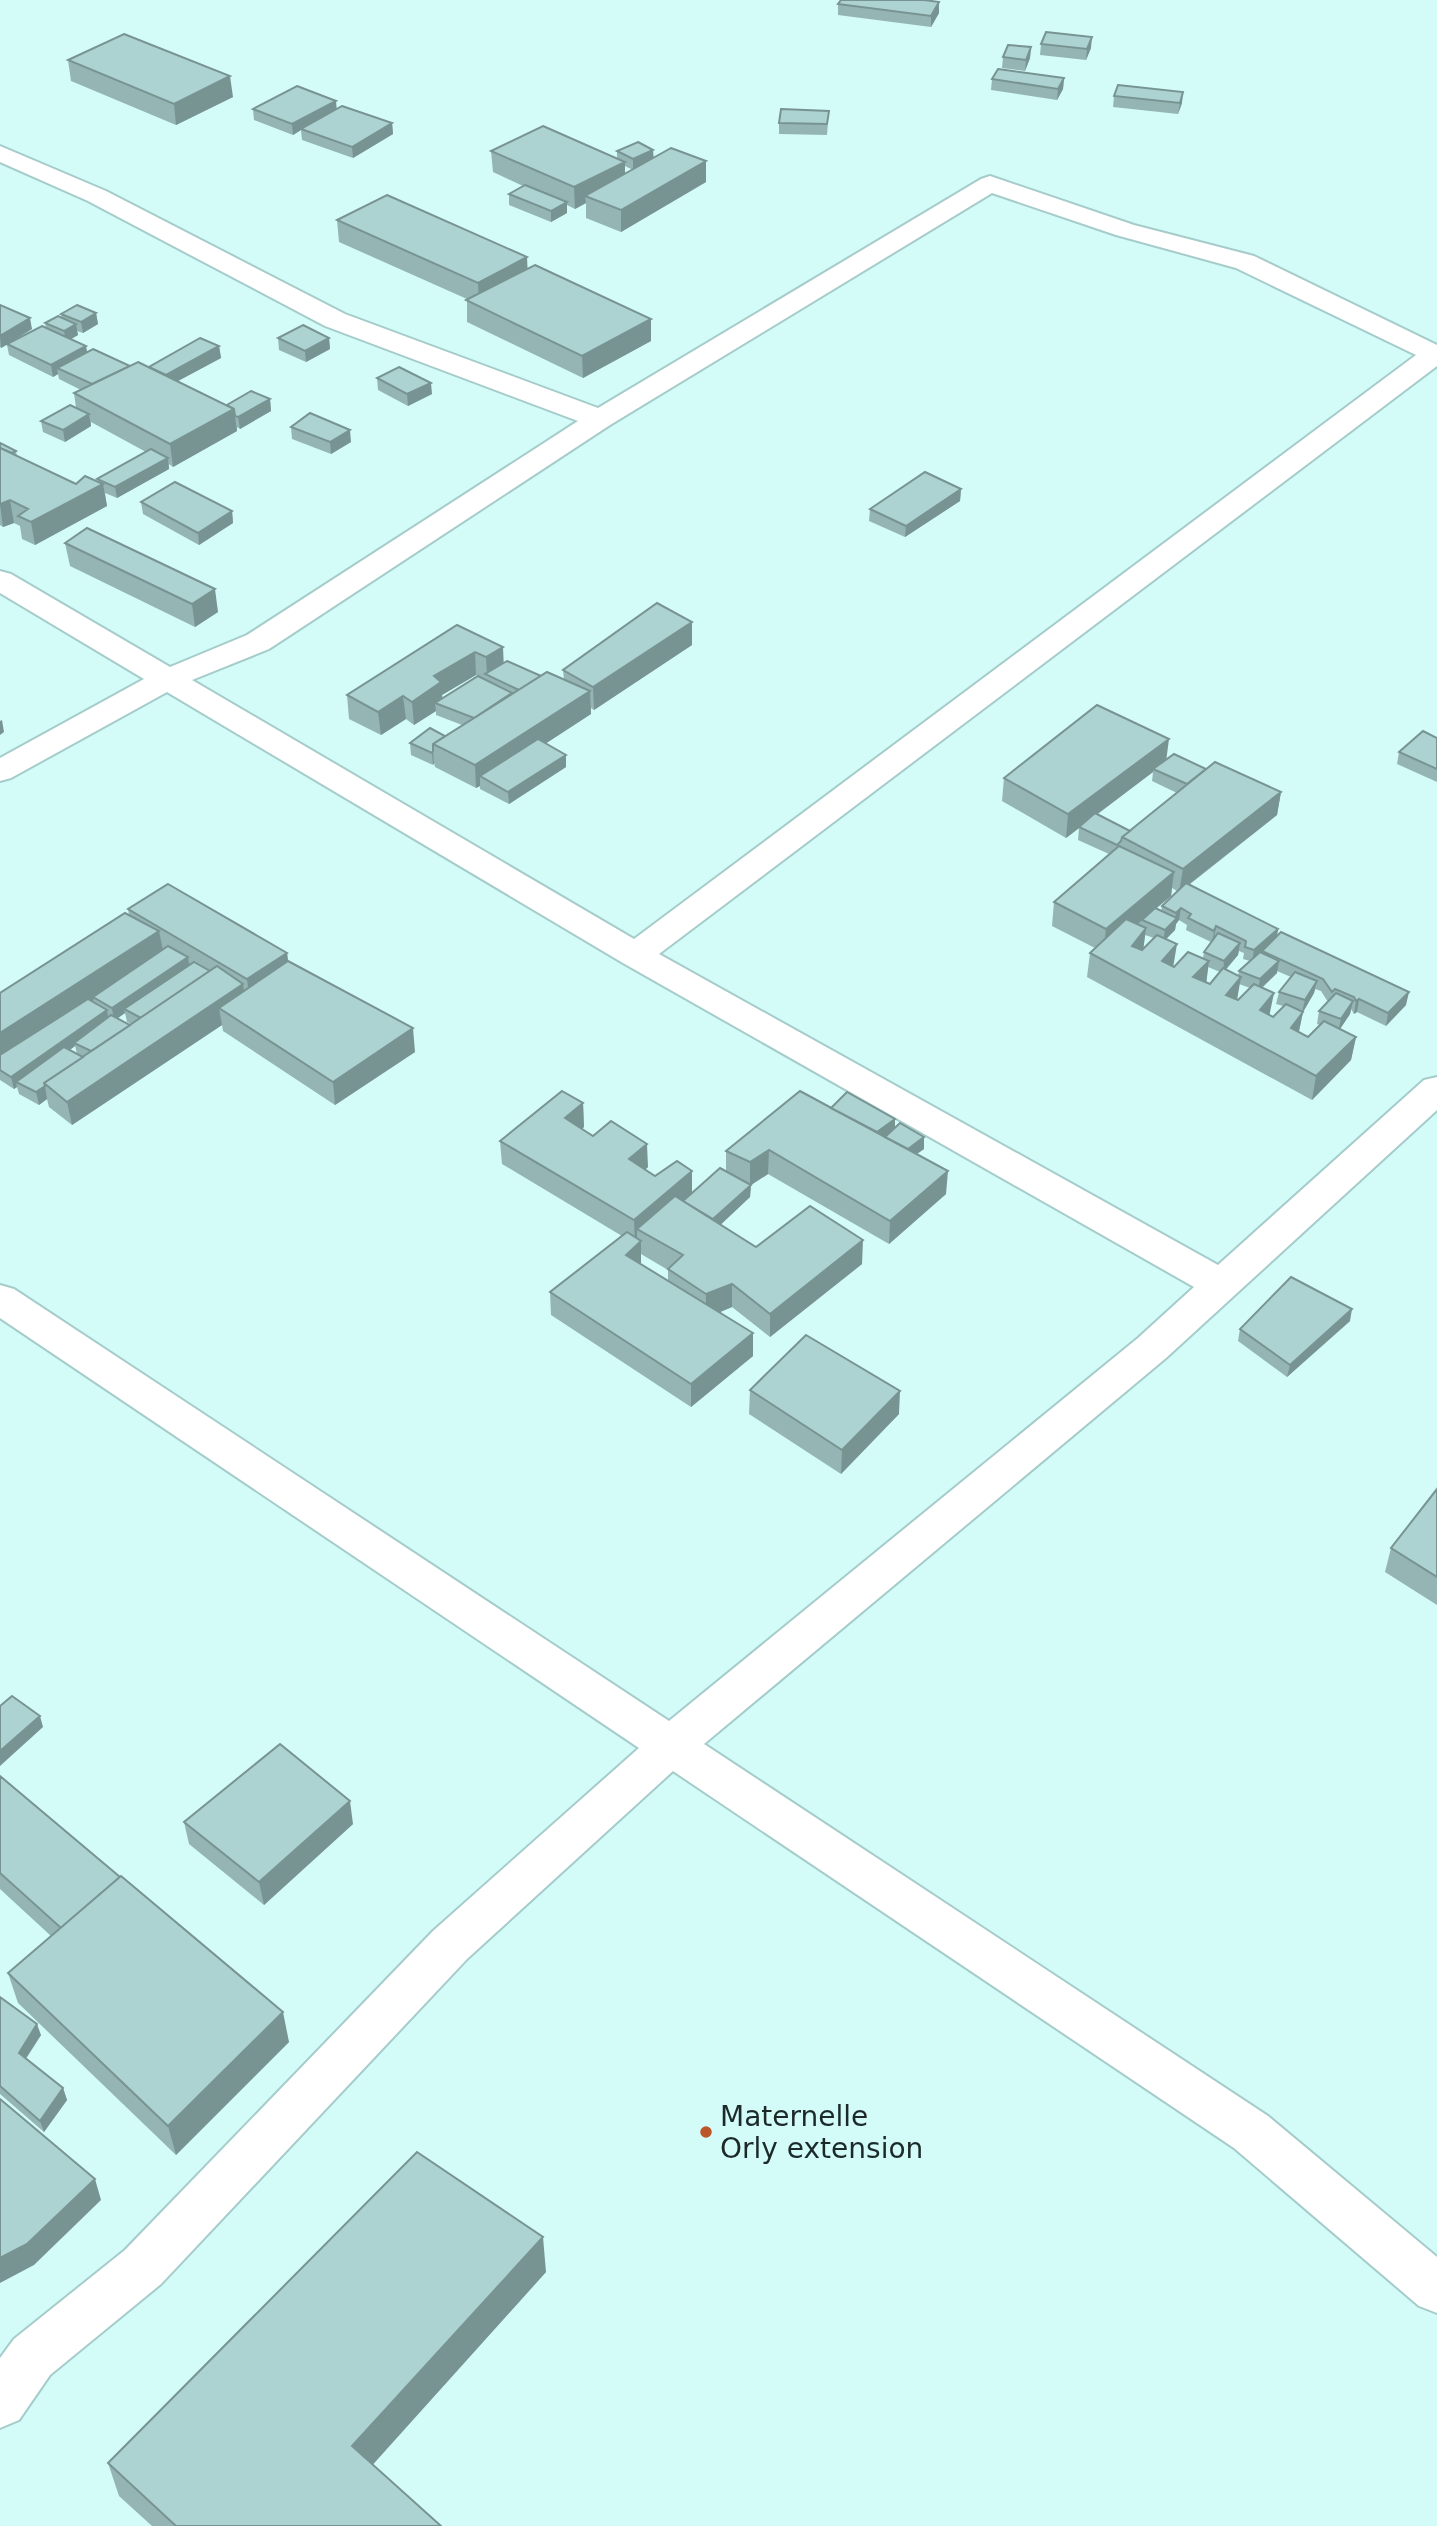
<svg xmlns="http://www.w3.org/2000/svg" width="1437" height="2526" font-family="'DejaVu Sans',sans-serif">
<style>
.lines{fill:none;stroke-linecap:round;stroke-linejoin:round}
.minor-casing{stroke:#a5ccca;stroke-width:4}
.minor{fill:#fff;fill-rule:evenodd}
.wall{fill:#94b5b4;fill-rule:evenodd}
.shaded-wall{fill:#789492}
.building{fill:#acd3d1;stroke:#789492;stroke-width:2}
.poi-dot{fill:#bc562a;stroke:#d3fcf9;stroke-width:2.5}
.labels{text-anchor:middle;stroke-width:5;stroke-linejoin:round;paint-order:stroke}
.near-poi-label{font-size:28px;fill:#1b2a29;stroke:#d3fcf9;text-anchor:start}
</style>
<rect width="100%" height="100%" fill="#d3fcf9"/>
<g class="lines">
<defs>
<path id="minor" d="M 0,146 L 106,191 L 345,314 L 598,408 L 981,179 L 990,176 L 1134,225 L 1254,256 L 1437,345 L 1437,366 L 659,954 L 1218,1265 L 1424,1080 L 1437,1077 L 1437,1110 L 1166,1358 L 704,1744 L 1268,2116 L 1437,2257 L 1437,2313 L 1419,2306 L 1234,2148 L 673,1771 L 467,1959 L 161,2284 L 50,2375 L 19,2420 L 0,2428 L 0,2358 L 14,2339 L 125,2250 L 433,1931 L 639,1748 L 0,1318 L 0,1285 L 14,1289 L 669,1721 L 1138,1338 L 1194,1287 L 623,963 L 167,692 L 11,778 L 0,781 L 0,758 L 144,679 L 0,593 L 0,571 L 11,574 L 170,667 L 247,635 L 578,421 L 325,326 L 88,201 L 0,162 ZM 992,193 L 1116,235 L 1236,268 L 1416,355 L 634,939 L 192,680 L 269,649 L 610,425 Z"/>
</defs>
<!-- minor casing -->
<use href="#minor" class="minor-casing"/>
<!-- minor -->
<use href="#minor" class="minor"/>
</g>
<!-- wall -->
<g class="wall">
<path d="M 838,4 L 939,13 L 931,27 L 838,15 Z"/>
<path d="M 1041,44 L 1091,48 L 1086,60 L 1040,55 Z"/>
<path d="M 1031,47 L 1030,58 L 1025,71 L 1002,68 L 1003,57 Z"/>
<path d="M 68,60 L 233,97 L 176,125 L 71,81 Z"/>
<path d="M 1064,78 L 1063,89 L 1057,100 L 991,90 L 992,79 Z"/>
<path d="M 1114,96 L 1182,103 L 1178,114 L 1113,107 Z"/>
<path d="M 336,101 L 336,109 L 392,123 L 393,134 L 353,158 L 302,140 L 301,130 L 293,135 L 254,120 L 253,109 Z"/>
<path d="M 828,122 L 827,135 L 779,134 L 779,123 Z"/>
<path d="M 491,151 L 617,158 L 617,151 L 654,158 L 706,161 L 706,182 L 621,232 L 586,218 L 586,203 L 575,209 L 567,205 L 567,213 L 551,222 L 509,205 L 509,194 L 523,186 L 493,172 ZM 625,166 L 633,170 L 625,174 Z"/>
<path d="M 337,220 L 528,268 L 651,341 L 583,378 L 467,322 L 467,299 L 339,242 Z"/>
<path d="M 0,305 L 32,329 L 14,340 L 46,328 L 45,323 L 62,318 L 61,314 L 96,313 L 98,324 L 83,333 L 77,331 L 78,335 L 71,339 L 86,346 L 87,352 L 130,366 L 149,367 L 219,346 L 221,358 L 178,381 L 227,405 L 270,399 L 271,411 L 240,429 L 237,427 L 237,431 L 173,467 L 169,464 L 169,469 L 117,498 L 105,493 L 107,506 L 35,545 L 22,539 L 20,526 L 14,523 L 3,527 L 0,525 L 0,443 L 16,451 L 17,456 L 76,484 L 98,481 L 97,479 L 146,452 L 91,422 L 91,426 L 65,442 L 43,432 L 41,421 L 76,408 L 74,393 L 81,390 L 59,379 L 58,374 L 53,377 L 9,355 L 7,345 L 1,348 L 0,347 Z"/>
<path d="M 278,338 L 329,338 L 330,349 L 306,362 L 279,350 Z"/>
<path d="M 377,378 L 432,394 L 408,406 L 378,390 Z"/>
<path d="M 291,427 L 351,442 L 331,454 L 292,439 Z"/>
<path d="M 961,489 L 960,501 L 905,537 L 869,521 L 870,509 Z"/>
<path d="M 141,502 L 232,511 L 233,523 L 199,545 L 143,514 Z"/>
<path d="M 65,543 L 218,612 L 195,627 L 70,566 Z"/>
<path d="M 457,625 L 504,663 L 541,676 L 564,680 L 563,670 L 692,645 L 594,710 L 591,708 L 591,714 L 545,744 L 566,767 L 509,804 L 480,789 L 480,786 L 476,788 L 435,767 L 434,763 L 433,765 L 411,755 L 410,743 L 445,736 L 462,725 L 436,715 L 436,711 L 414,725 L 406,719 L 381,735 L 349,719 L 347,695 ZM 476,675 L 478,676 L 443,699 L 442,695 Z"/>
<path d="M 1437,738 L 1437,782 L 1397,764 L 1399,752 Z"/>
<path d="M 1166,759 L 1206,769 L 1281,792 L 1277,815 L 1189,885 L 1278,929 L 1277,937 L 1406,1005 L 1386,1026 L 1357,1012 L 1354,1014 L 1351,1009 L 1350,1014 L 1340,1029 L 1356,1037 L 1351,1060 L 1312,1100 L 1087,977 L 1090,953 L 1095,948 L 1052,926 L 1054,902 L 1109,854 L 1078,840 L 1079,828 L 1066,838 L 1002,801 L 1004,778 ZM 1153,772 L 1152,781 L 1177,793 L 1130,831 L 1097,814 ZM 1172,888 L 1177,891 L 1162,906 L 1161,911 L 1155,909 L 1171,896 ZM 1179,920 L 1187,925 L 1186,930 L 1211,942 L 1204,952 L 1203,958 L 1173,966 L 1166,939 L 1175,930 L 1176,924 ZM 1145,935 L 1154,938 L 1143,949 ZM 1239,951 L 1244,953 L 1243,959 L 1250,961 L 1239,971 L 1238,976 L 1226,969 L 1238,955 ZM 1208,967 L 1220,972 L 1210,984 L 1206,982 ZM 1277,971 L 1291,977 L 1279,992 L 1276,1004 L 1283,1006 L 1273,1017 L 1270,1015 L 1262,988 L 1277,973 ZM 1239,984 L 1250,988 L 1238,1000 L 1237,999 ZM 1315,989 L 1321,991 L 1328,1002 L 1319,1011 L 1317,1024 L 1320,1025 L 1308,1037 L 1299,1032 L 1303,1012 L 1314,993 Z"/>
<path d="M 128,909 L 287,953 L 288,961 L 415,1052 L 335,1105 L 223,1031 L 222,1025 L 72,1125 L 49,1107 L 47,1099 L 39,1105 L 19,1094 L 17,1087 L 14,1089 L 0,1080 L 0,993 L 129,915 ZM 125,1013 L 127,1022 L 131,1024 L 130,1025 L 117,1018 ZM 75,1046 L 77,1054 L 70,1050 Z"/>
<path d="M 583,1103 L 584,1127 L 582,1129 L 648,1167 L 645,1170 L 655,1176 L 692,1193 L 726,1172 L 726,1151 L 831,1108 L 895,1128 L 924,1149 L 917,1154 L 946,1194 L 889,1244 L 768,1174 L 751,1185 L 750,1197 L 721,1224 L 756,1247 L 862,1264 L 770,1337 L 732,1307 L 720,1312 L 753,1333 L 753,1356 L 691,1407 L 551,1315 L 550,1292 L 622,1236 L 502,1164 L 500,1141 ZM 641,1254 L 668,1270 L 668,1281 L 641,1265 Z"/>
<path d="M 1350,1321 L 1287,1377 L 1238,1341 L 1240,1329 Z"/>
<path d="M 750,1390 L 899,1414 L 841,1474 L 749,1414 Z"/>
<path d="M 1437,1489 L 1437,1605 L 1385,1572 L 1391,1548 Z"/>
<path d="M 0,1776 L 289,2042 L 176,2155 L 18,2003 L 8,1973 L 51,1936 L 0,1889 Z"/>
<path d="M 184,1822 L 353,1824 L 264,1905 L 189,1844 Z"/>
<path d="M 0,1997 L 41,2035 L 26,2059 L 63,2088 L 67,2100 L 44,2132 L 0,2094 Z"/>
<path d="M 546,2272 L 372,2465 L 441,2526 L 152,2526 L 119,2496 L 108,2463 Z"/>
</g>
<!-- shaded-wall -->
<g class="shaded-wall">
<path d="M 939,2 L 939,13 L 931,27 L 931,16 Z"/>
<path d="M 1092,37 L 1091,48 L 1086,60 L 1087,49 Z"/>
<path d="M 1031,47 L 1030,58 L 1025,71 L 1026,60 Z"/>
<path d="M 230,76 L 233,97 L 176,125 L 174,104 Z"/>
<path d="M 1064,78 L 1063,89 L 1057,100 L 1058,89 Z"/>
<path d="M 1183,92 L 1182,103 L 1178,114 L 1180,103 Z"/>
<path d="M 336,101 L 337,112 L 301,129 L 301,130 L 293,135 L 292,124 Z"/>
<path d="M 392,123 L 393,134 L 353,158 L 352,147 Z"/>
<path d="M 653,150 L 654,161 L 633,170 L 633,159 Z"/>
<path d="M 706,161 L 706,182 L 621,232 L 621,210 Z"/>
<path d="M 625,162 L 625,183 L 585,196 L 586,203 L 575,209 L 574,187 Z"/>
<path d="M 567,202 L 567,213 L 551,222 L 551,211 Z"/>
<path d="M 527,257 L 528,278 L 479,305 L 478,283 Z"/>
<path d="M 96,313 L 98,324 L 83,333 L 81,322 Z"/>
<path d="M 30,318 L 32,329 L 1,348 L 0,336 Z"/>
<path d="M 651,319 L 651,341 L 583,378 L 582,356 Z"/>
<path d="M 76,324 L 78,335 L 66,342 L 64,331 Z"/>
<path d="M 329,338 L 330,349 L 306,362 L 305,351 Z"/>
<path d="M 86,346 L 88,358 L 57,368 L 58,374 L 53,377 L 51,365 Z"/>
<path d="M 219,346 L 221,358 L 163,389 L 162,378 Z"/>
<path d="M 431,383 L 432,394 L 408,406 L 407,394 Z"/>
<path d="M 270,399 L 271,411 L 240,429 L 238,417 Z"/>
<path d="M 234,409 L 237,431 L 173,467 L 170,444 Z"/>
<path d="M 89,414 L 91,426 L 65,442 L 63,430 Z"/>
<path d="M 350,430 L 351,442 L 331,454 L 330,442 Z"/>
<path d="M 168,458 L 169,469 L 117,498 L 115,487 Z"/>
<path d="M 103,484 L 107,506 L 35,545 L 31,522 Z"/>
<path d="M 961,489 L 960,501 L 905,537 L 906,526 Z"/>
<path d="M 10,500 L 14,523 L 3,527 L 0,504 Z"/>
<path d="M 232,511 L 233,523 L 199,545 L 198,533 Z"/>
<path d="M 215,589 L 218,612 L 195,627 L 192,604 Z"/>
<path d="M 692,622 L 692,645 L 594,710 L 593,687 Z"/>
<path d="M 503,647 L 504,670 L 487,676 L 486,657 Z"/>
<path d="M 475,652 L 476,675 L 442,695 L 443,706 L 435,703 L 436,711 L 414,725 L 412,702 L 434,676 Z"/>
<path d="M 590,691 L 591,714 L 488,781 L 480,776 L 480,786 L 476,788 L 475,765 Z"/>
<path d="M 403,696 L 406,719 L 381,735 L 378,712 Z"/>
<path d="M 2,720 L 4,732 L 0,735 L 0,721 Z"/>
<path d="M 1169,739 L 1166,762 L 1153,769 L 1153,772 L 1066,838 L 1068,814 Z"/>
<path d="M 433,751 L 434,763 L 433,765 L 432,753 Z"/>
<path d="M 566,755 L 566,767 L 509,804 L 508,792 Z"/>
<path d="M 1281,792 L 1277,815 L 1179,892 L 1183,869 Z"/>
<path d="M 1174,872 L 1171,896 L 1103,953 L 1106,929 Z"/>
<path d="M 1181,908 L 1179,920 L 1176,924 L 1175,930 L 1163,942 L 1165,930 L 1175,919 L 1176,913 Z"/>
<path d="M 1216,926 L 1214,939 L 1212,943 L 1214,931 Z"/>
<path d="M 1146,928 L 1143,952 L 1132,946 Z"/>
<path d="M 1278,929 L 1276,942 L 1262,951 L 1261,954 L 1252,962 L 1254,950 Z"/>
<path d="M 159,931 L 164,955 L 93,997 L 94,1000 L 0,1060 L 0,1033 Z"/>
<path d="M 1240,943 L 1238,955 L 1223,973 L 1224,961 Z"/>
<path d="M 1177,944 L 1173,968 L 1162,961 Z"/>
<path d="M 287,953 L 290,976 L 250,1003 L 247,979 Z"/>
<path d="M 188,957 L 190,969 L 124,1009 L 125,1013 L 114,1021 L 112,1008 Z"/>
<path d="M 1209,961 L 1206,985 L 1193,977 Z"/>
<path d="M 1279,961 L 1277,973 L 1258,991 L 1260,979 Z"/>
<path d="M 1241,977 L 1237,1000 L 1226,995 Z"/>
<path d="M 1317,981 L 1314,993 L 1303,1012 L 1298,1035 L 1291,1028 L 1302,1012 L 1305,1000 Z"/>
<path d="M 243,984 L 247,1008 L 219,1008 L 222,1025 L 72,1125 L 67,1102 Z"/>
<path d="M 1409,992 L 1406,1005 L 1386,1026 L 1388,1013 Z"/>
<path d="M 1274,993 L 1269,1017 L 1260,1010 Z"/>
<path d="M 1359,999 L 1357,1012 L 1354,1014 L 1356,1001 Z"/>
<path d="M 1353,1001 L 1350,1014 L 1338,1032 L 1341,1019 Z"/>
<path d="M 107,1010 L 109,1023 L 74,1043 L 75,1046 L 21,1084 L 16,1082 L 17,1087 L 14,1089 L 11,1077 Z"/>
<path d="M 413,1028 L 415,1052 L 335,1105 L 333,1082 Z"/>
<path d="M 1356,1037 L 1351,1060 L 1312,1100 L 1316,1076 Z"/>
<path d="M 45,1086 L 47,1099 L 39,1105 L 36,1092 Z"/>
<path d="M 583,1103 L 584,1127 L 566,1142 L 565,1118 Z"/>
<path d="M 895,1119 L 895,1131 L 871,1148 L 871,1136 Z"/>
<path d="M 924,1137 L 924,1149 L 905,1162 L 906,1150 Z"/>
<path d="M 647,1144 L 648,1167 L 630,1183 L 629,1159 Z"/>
<path d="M 769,1150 L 768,1174 L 751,1185 L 750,1197 L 713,1232 L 713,1219 L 750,1186 L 750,1162 Z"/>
<path d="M 692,1171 L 692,1195 L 647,1234 L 637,1229 L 637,1242 L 635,1244 L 634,1220 Z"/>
<path d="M 948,1171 L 946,1194 L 889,1244 L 890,1221 Z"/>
<path d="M 863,1240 L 862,1264 L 770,1337 L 770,1314 Z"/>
<path d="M 641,1241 L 641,1265 L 626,1255 Z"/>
<path d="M 732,1284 L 732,1307 L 706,1318 L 706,1294 Z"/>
<path d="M 1352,1309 L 1350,1321 L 1287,1377 L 1290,1365 Z"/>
<path d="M 753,1333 L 753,1356 L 691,1407 L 691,1384 Z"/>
<path d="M 900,1391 L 899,1414 L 841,1474 L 842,1450 Z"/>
<path d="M 40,1716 L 43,1727 L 0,1766 L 0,1751 Z"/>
<path d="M 350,1801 L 353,1824 L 264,1905 L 259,1882 Z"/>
<path d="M 283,2012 L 289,2042 L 176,2155 L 168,2126 Z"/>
<path d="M 37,2024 L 41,2035 L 22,2064 L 19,2053 Z"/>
<path d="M 63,2088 L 67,2100 L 44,2132 L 40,2121 Z"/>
<path d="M 95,2179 L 101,2200 L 34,2265 L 0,2283 L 0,2258 Z"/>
<path d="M 543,2237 L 546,2272 L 359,2480 L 352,2446 Z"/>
</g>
<!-- building -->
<g class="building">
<path d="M 841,0 L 924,0 L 939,2 L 931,16 L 838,4 Z"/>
<path d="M 1046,32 L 1092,37 L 1087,49 L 1041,44 Z"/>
<path d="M 124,34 L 230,76 L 174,104 L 68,60 Z"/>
<path d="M 1008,45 L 1031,47 L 1026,60 L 1003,57 Z"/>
<path d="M 998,69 L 1064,78 L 1058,89 L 992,79 Z"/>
<path d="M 1118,85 L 1183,92 L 1180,103 L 1114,96 Z"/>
<path d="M 297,86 L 336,101 L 292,124 L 253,109 Z"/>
<path d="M 342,106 L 392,123 L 352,147 L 301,129 Z"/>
<path d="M 781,109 L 829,111 L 827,124 L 779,123 Z"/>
<path d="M 543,126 L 625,162 L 574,187 L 491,151 Z"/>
<path d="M 638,142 L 653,150 L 633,159 L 617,151 Z"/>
<path d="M 671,148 L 706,161 L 621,210 L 585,196 Z"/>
<path d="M 525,185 L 567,202 L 551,211 L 509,194 Z"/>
<path d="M 387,195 L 527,257 L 478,283 L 337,220 Z"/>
<path d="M 535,265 L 651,319 L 582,356 L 466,300 Z"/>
<path d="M 0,305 L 30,318 L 0,336 Z"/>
<path d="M 77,305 L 96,313 L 81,322 L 61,314 Z"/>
<path d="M 58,316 L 76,324 L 64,331 L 45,323 Z"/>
<path d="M 303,325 L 329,338 L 305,351 L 278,338 Z"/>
<path d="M 42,326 L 86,346 L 51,365 L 7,344 Z"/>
<path d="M 200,338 L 219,346 L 166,375 L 149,367 Z"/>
<path d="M 93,349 L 130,366 L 92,384 L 57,368 Z"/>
<path d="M 138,362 L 234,409 L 170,444 L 74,393 Z"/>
<path d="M 399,367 L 431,383 L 407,394 L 377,378 Z"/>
<path d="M 251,391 L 270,399 L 238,417 L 235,416 L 234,409 L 227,405 Z"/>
<path d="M 70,405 L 89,414 L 63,430 L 41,421 Z"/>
<path d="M 310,413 L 350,430 L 330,442 L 291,427 Z"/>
<path d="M 0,443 L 16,451 L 12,453 L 0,448 Z"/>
<path d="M 0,448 L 76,484 L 85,476 L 103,484 L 31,522 L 18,516 L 28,509 L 10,500 L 0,504 Z"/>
<path d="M 151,449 L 168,458 L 115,487 L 97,479 Z"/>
<path d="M 925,472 L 961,489 L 906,526 L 870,509 Z"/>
<path d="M 175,482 L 232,511 L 198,533 L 141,502 Z"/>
<path d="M 87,528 L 215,589 L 192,604 L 65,543 Z"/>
<path d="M 657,603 L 692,622 L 593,687 L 563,670 Z"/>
<path d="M 457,625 L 503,647 L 486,657 L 475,652 L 434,676 L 441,682 L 412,702 L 403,696 L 378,712 L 347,695 Z"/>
<path d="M 507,661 L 541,676 L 519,690 L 485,674 Z"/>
<path d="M 547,672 L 590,691 L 475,765 L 433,744 Z"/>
<path d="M 478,676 L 512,693 L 474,718 L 435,703 Z"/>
<path d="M 1097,705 L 1169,739 L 1068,814 L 1004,778 Z"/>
<path d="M 430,728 L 445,736 L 433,744 L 433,751 L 432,753 L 410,743 Z"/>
<path d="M 1423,731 L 1437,738 L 1437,769 L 1399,752 Z"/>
<path d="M 538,739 L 566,755 L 508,792 L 480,776 Z"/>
<path d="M 1174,754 L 1206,769 L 1187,784 L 1153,769 Z"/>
<path d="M 1215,762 L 1281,792 L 1183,869 L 1122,837 Z"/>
<path d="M 1095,813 L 1130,831 L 1122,837 L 1121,841 L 1117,845 L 1079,827 Z"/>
<path d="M 1119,846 L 1174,872 L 1106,929 L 1054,902 Z"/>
<path d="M 1186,883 L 1278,929 L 1254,950 L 1245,947 L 1246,941 L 1216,926 L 1214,931 L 1188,918 L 1191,914 L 1181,908 L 1176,913 L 1162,906 Z"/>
<path d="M 168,884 L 287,953 L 247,979 L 128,909 Z"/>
<path d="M 1155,908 L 1177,918 L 1165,930 L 1142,920 Z"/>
<path d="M 125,913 L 159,931 L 0,1033 L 0,993 Z"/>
<path d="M 1126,919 L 1146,928 L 1132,946 L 1142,950 L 1157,935 L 1177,944 L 1162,961 L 1174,967 L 1188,952 L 1209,961 L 1193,977 L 1210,984 L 1223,968 L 1241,977 L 1226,995 L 1238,1000 L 1254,984 L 1274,993 L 1260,1010 L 1273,1017 L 1286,1004 L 1303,1012 L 1291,1028 L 1308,1037 L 1324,1021 L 1356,1037 L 1316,1076 L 1090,953 Z"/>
<path d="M 1281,932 L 1409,992 L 1388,1013 L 1359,999 L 1356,1001 L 1354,997 L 1335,989 L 1332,992 L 1323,979 L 1262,951 Z"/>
<path d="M 1218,933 L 1240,943 L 1224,961 L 1204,952 Z"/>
<path d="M 168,946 L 188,957 L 112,1008 L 93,997 Z"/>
<path d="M 1260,952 L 1279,961 L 1260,979 L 1239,971 Z"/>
<path d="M 288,961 L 413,1028 L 333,1082 L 219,1008 Z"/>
<path d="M 194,962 L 210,971 L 141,1018 L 124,1009 Z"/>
<path d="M 217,966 L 243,984 L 67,1102 L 44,1083 Z"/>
<path d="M 1295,972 L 1317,981 L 1305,1000 L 1279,992 Z"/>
<path d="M 1336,993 L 1353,1001 L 1341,1019 L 1319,1011 Z"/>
<path d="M 88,999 L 107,1010 L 11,1077 L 0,1070 L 0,1055 Z"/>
<path d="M 111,1015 L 130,1025 L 91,1051 L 74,1043 Z"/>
<path d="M 64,1047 L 83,1057 L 44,1083 L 45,1086 L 36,1092 L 16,1082 Z"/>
<path d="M 562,1091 L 583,1103 L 565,1118 L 593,1136 L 611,1121 L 647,1144 L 629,1159 L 655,1176 L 677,1161 L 692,1171 L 634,1220 L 500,1141 Z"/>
<path d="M 800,1091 L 948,1171 L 890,1221 L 769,1150 L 750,1162 L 726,1151 Z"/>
<path d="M 847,1092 L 895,1119 L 877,1132 L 831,1108 Z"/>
<path d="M 900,1123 L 924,1137 L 908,1149 L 885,1137 Z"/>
<path d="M 720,1168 L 751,1185 L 713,1219 L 683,1201 Z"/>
<path d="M 675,1196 L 756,1247 L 810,1206 L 863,1240 L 770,1314 L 732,1284 L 706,1294 L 668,1269 L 683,1255 L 637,1229 Z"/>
<path d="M 627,1232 L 641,1241 L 626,1255 L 753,1333 L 691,1384 L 550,1292 Z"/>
<path d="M 1291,1277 L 1352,1309 L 1290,1365 L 1240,1329 Z"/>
<path d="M 806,1335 L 900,1391 L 842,1450 L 750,1390 Z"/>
<path d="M 1437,1489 L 1437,1577 L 1391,1548 Z"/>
<path d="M 12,1696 L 40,1716 L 0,1751 L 0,1706 Z"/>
<path d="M 280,1744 L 350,1801 L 259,1882 L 184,1822 Z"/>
<path d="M 0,1776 L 120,1877 L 61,1928 L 0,1873 Z"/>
<path d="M 121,1876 L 283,2012 L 168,2126 L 8,1973 Z"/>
<path d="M 0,1997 L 37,2024 L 19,2053 L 63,2088 L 40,2121 L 0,2086 Z"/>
<path d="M 0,2099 L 95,2179 L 27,2244 L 0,2258 Z"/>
<path d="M 417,2152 L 543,2237 L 352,2446 L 441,2526 L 176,2526 L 108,2463 Z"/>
</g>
<!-- markers -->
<circle class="poi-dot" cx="706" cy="2132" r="7"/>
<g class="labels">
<!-- near-poi labels -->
<g class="near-poi-label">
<text x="720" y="2126">Maternelle<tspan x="720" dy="32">Orly extension</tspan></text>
</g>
</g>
</svg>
